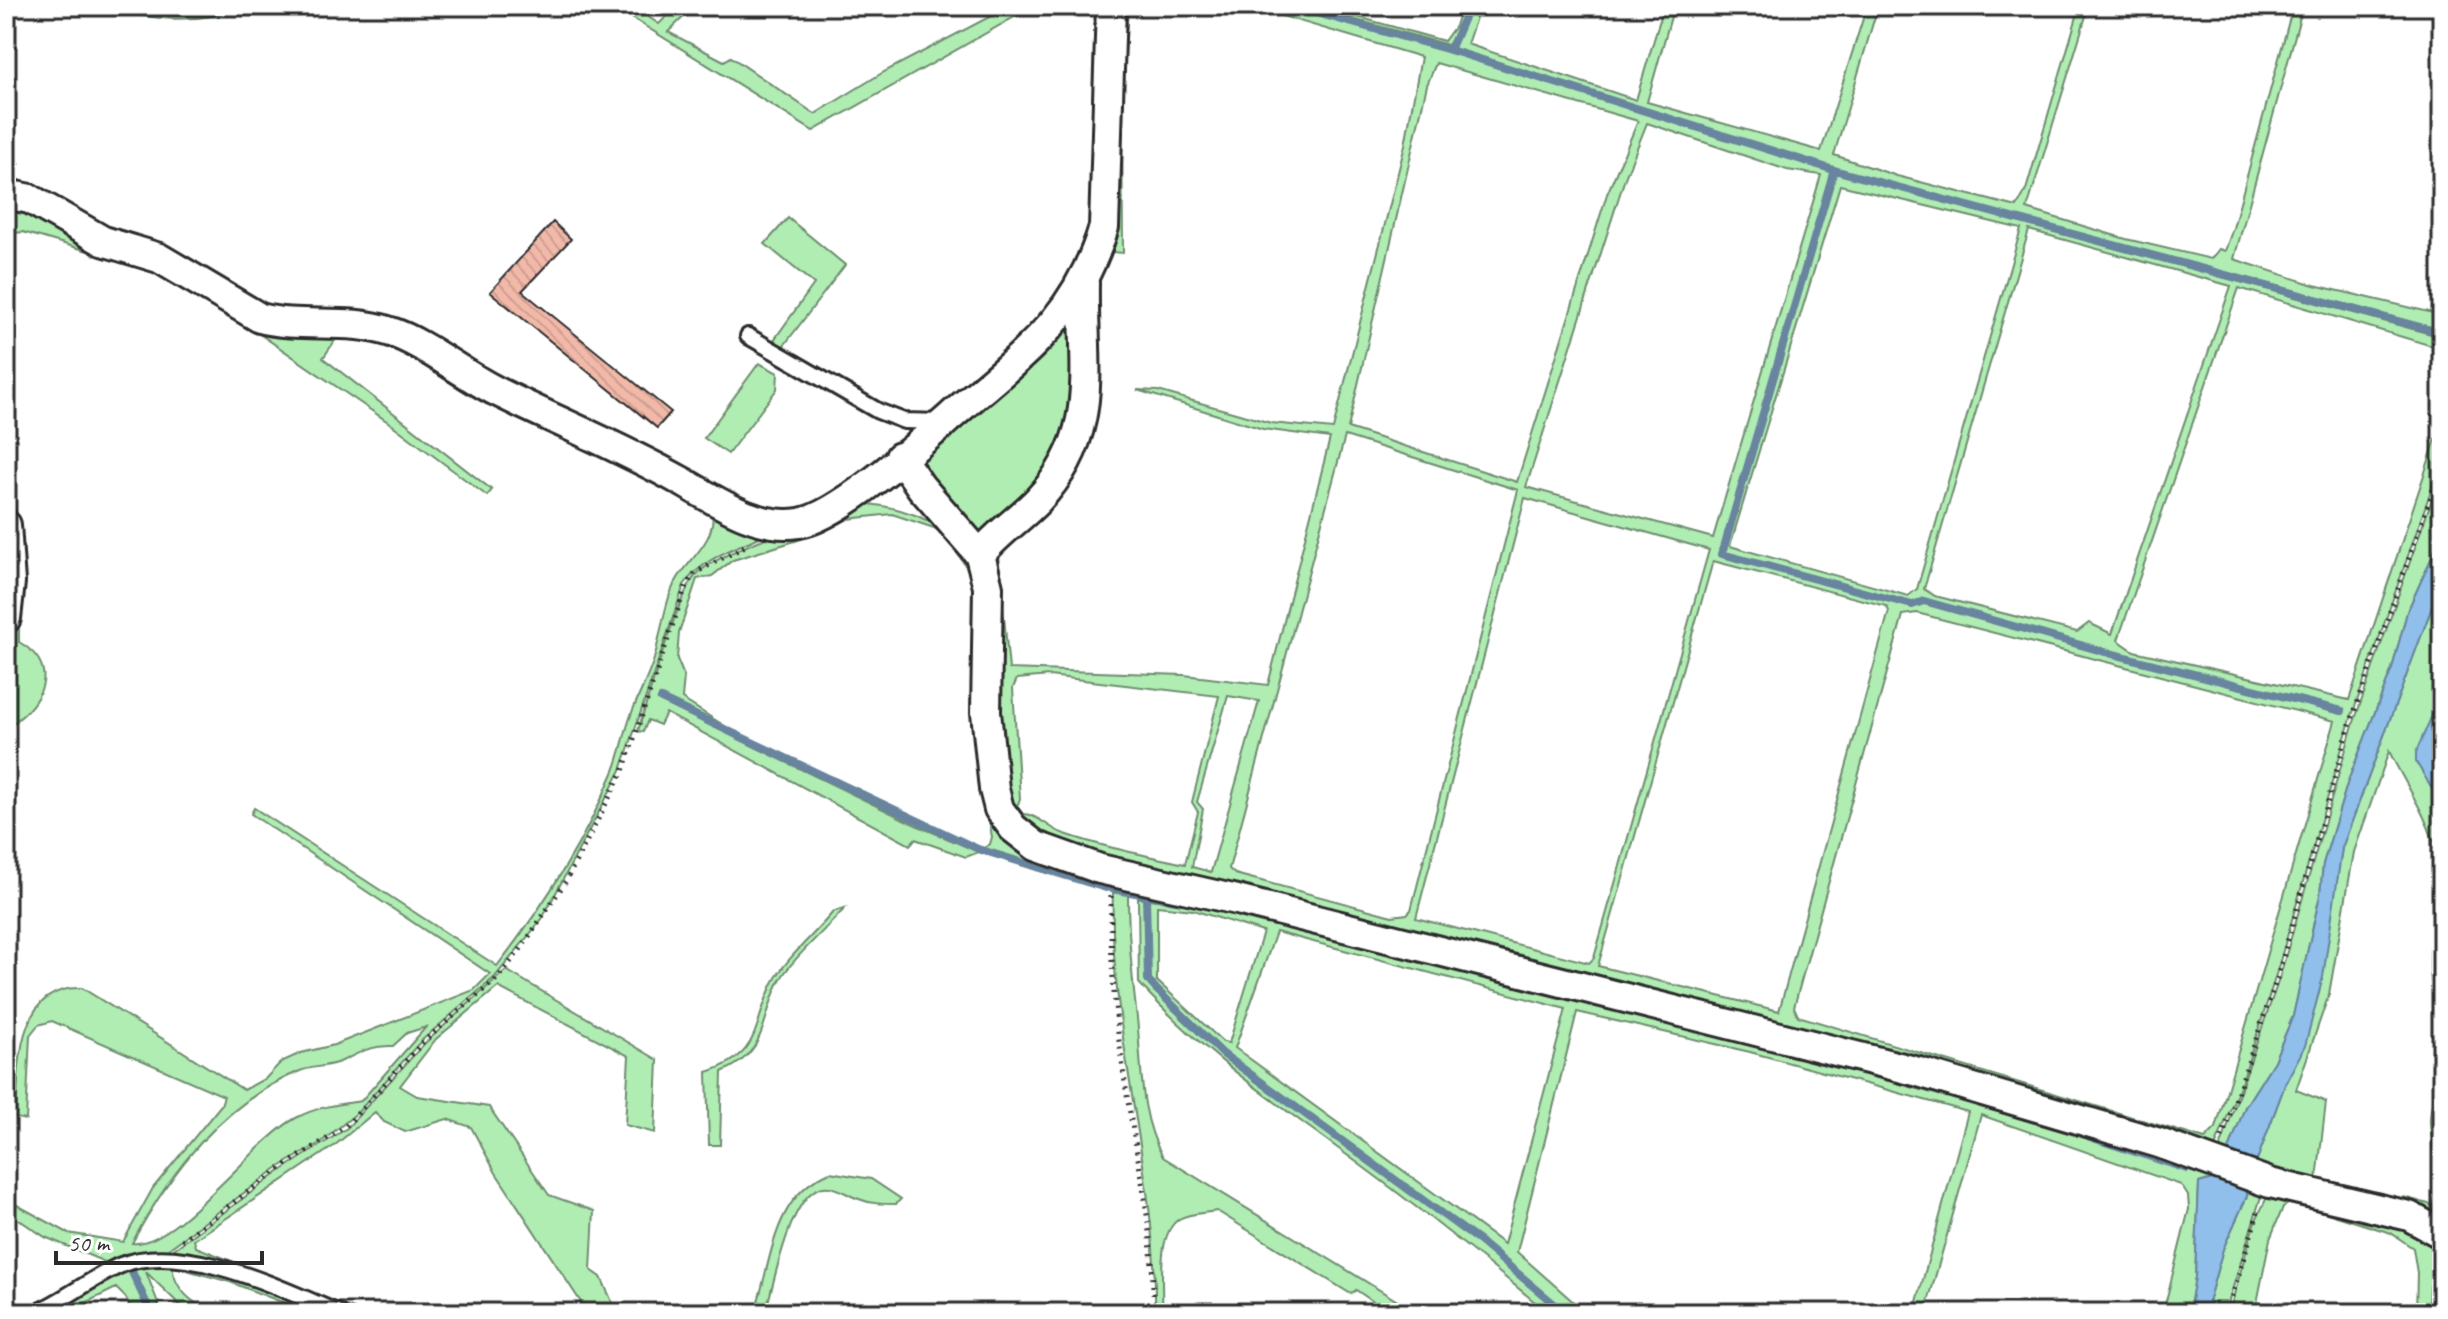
<svg xmlns="http://www.w3.org/2000/svg" width="2448" height="1319" font-family="Caveat,sans-serif">
<style>
.green{fill:#b0edb3;stroke:#6e8c6f;stroke-width:2;fill-rule:evenodd}
.water{fill:#8fbfea;stroke:#67849e;stroke-width:2}
.lines{fill:none;stroke-linecap:round;stroke-linejoin:round}
.stream{stroke:#67849e;stroke-width:8}
.building{fill:url(#building-back-hatch);stroke:#2b2b2b;stroke-width:2}
.lane-casing{stroke:#2b2b2b;stroke-width:20}
.street-casing{stroke:#2b2b2b;stroke-width:34}
.path{stroke:#2b2b2b;stroke-width:5;stroke-dasharray:2 6;stroke-linecap:butt}
.lane{stroke:#fff;stroke-width:14}
.street{stroke:#fff;stroke-width:28}
</style>
<defs>
<pattern id="building-back-hatch" width="6" height="6" patternUnits="userSpaceOnUse" patternTransform="scale(2)"><rect width="6" height="6" fill="#f2b9a9"/><path d="M-1 5l2 2M0 0l6 6M5-1l2 2" fill="none" stroke="#d09f92"/></pattern>
</defs>
<rect width="100%" height="100%" fill="#fff"/>
<filter id="ink" filterUnits="userSpaceOnUse"><feTurbulence type="fractalNoise" baseFrequency=".0125" numOctaves="2"/><feDisplacementMap in="SourceGraphic" scale="16" xChannelSelector="R" yChannelSelector="G"/><feConvolveMatrix kernelMatrix="1 2 1 2 8 2 1 2 1" color-interpolation-filters="sRGB"/></filter>
<g filter="url(#ink)">
<!-- green -->
<g class="green">
<path d="M 100,6 L 190,11 L 210,6 L 245,6 C 196,26 150,20 100,6 Z"/>
<path d="M 613,6 L 632,6 L 659,24 L 677,6 L 695,6 L 668,32 L 724,61 L 731,57 L 815,114 L 882,73 L 1010,6 L 1034,6 L 813,131 Z"/>
<path d="M 1118,6 L 1128,6 L 1122,103 L 1123,253 L 1113,252 L 1110,236 Z"/>
<path d="M 1248,6 L 1282,6 L 1449,52 L 1831,171 L 1721,556 L 1911,606 L 1923,603 L 2108,655 L 2343,714 L 2344,709 L 2110,652 L 1924,600 L 1912,603 L 1723,554 L 1835,172 L 2442,337 L 2442,349 L 2239,288 L 2118,640 L 2134,651 L 2349,700 L 2442,421 L 2442,459 L 2349,724 L 2275,978 L 2242,1081 L 2213,1152 L 1032,838 L 1001,791 L 992,552 L 998,554 L 1009,669 L 1184,675 L 1268,685 L 1330,438 L 1263,429 L 1137,390 L 1158,391 L 1271,423 L 1333,429 L 1405,145 L 1421,57 ZM 1436,63 L 1638,121 L 1607,194 L 1517,482 L 1348,428 L 1427,85 ZM 1647,123 L 1787,170 L 1821,175 L 1713,538 L 1526,487 L 1625,178 ZM 1840,185 L 2021,229 L 1917,589 L 1908,596 L 1730,546 ZM 2029,230 L 2231,286 L 2112,634 L 2089,623 L 2077,632 L 1935,596 L 1924,589 ZM 1345,436 L 1518,490 L 1411,910 L 1407,914 L 1392,916 L 1235,874 L 1229,869 ZM 1525,498 L 1709,550 L 1594,958 L 1589,963 L 1416,918 ZM 1713,561 L 1886,606 L 1889,611 L 1779,1011 L 1598,966 ZM 1917,613 L 2335,721 L 2216,1128 L 2205,1139 L 1798,1016 L 1794,1007 L 1903,615 ZM 1049,676 L 1219,696 L 1192,802 L 1198,812 L 1185,864 C 1144,855 1102,847 1062,833 C 1049,828 1037,814 1023,814 L 1017,806 L 1020,799 L 1013,688 L 1017,679 ZM 1228,696 L 1259,701 L 1211,872 L 1192,867 L 1203,809 L 1197,802 Z"/>
<path d="M 1305,6 L 1319,6 L 1444,41 L 1455,26 L 1461,6 L 1465,6 L 1460,26 L 1448,45 Z"/>
<path d="M 1471,6 L 1480,6 L 1467,44 L 1636,100 L 1664,6 L 1674,6 L 1647,102 L 1821,151 L 1867,6 L 1878,6 L 1834,155 L 1897,176 L 2017,207 L 2026,190 L 2080,6 L 2089,6 L 2027,209 L 2126,239 L 2211,259 L 2219,249 L 2225,251 L 2233,228 L 2293,6 L 2303,6 L 2234,259 L 2314,285 L 2442,315 L 2442,330 L 1834,168 L 1453,48 Z"/>
<path d="M 6,204 L 205,290 L 375,333 L 768,533 C 739,547 703,557 684,585 L 621,770 L 542,919 L 495,977 L 421,1041 L 358,1112 L 320,1143 L 276,1169 L 167,1250 L 96,1278 L 105,1262 L 45,1237 L 6,1211 L 6,1199 L 68,1233 L 123,1242 L 153,1188 L 221,1105 L 224,1096 L 52,1021 L 38,1025 L 30,1035 L 26,1120 L 16,1118 C 19,1072 14,985 82,988 L 244,1090 L 266,1078 L 281,1062 L 301,1053 L 334,1045 L 474,990 L 490,974 L 251,814 L 254,808 L 497,966 C 543,907 584,842 613,773 C 621,755 624,734 631,715 C 638,696 648,678 654,659 C 660,637 663,615 670,594 C 681,562 718,545 712,510 L 453,382 L 390,344 L 341,332 L 323,358 L 492,490 L 487,496 L 391,424 L 213,302 L 146,268 L 23,232 L 6,234 ZM 426,1027 L 361,1101 C 339,1104 316,1107 296,1118 C 253,1141 176,1248 132,1243 C 171,1171 222,1103 300,1071 C 313,1066 329,1067 342,1061 C 361,1052 371,1045 393,1046 L 407,1033 Z"/>
<path d="M 788,218 L 845,265 L 779,352 L 769,347 L 814,284 L 765,244 Z"/>
<path d="M 1074,313 L 1081,364 L 1064,457 L 979,544 L 913,456 Z"/>
<path d="M 759,363 L 778,373 L 777,389 L 728,454 L 704,438 Z"/>
<path d="M 2442,470 L 2442,535 L 2407,612 L 2392,669 L 2348,781 L 2323,864 L 2320,895 L 2293,1016 L 2274,1061 L 2245,1107 L 2226,1158 L 2218,1154 L 2279,979 L 2353,725 Z"/>
<path d="M 6,472 L 19,526 L 19,642 C 48,659 52,684 27,711 C 19,720 10,723 6,735 L 16,561 Z"/>
<path d="M 869,504 C 914,509 951,526 976,566 C 984,579 988,766 989,797 L 1108,880 L 1108,886 L 984,848 L 990,844 L 992,837 L 979,765 L 975,581 L 947,537 L 934,528 L 892,514 L 848,519 L 821,533 L 733,560 L 712,576 L 697,579 L 679,633 L 677,659 L 684,676 L 682,699 L 725,726 L 661,696 L 658,700 L 916,825 L 979,852 L 966,857 L 915,839 L 910,845 L 666,713 L 660,725 L 648,720 L 643,732 L 638,731 C 648,699 677,597 695,576 C 716,551 834,512 869,504 Z"/>
<path d="M 2442,580 L 2442,1223 L 2395,1203 L 2404,1197 L 2432,1205 C 2443,1177 2431,1151 2430,1121 C 2430,1102 2438,1086 2438,1068 C 2440,1033 2431,999 2430,965 C 2429,928 2443,894 2437,856 C 2431,821 2405,784 2389,751 L 2354,852 L 2329,994 L 2296,1090 L 2326,1102 L 2317,1180 L 2254,1168 L 2319,993 L 2342,848 Z"/>
<path d="M 1113,879 L 2065,1121 L 2219,1177 L 2199,1183 L 2195,1277 L 2189,1313 L 2163,1313 L 2189,1209 L 2188,1196 L 2181,1185 L 1981,1115 L 1925,1313 L 1914,1313 L 1968,1112 L 1750,1052 L 1577,1012 L 1517,1252 L 1586,1313 L 1568,1313 L 1480,1239 L 1224,1053 L 1157,988 L 1150,980 L 1148,899 L 1192,904 C 1525,986 1860,1064 2186,1170 L 2188,1167 L 2019,1111 L 1192,900 L 1113,887 ZM 1157,906 L 1193,910 L 1263,932 L 1229,1043 L 1223,1042 L 1157,981 ZM 1276,932 L 1566,1009 L 1504,1244 L 1235,1048 Z"/>
<path d="M 1113,892 L 1128,895 C 1128,937 1132,977 1137,1018 C 1142,1064 1139,1116 1163,1157 L 1417,1313 L 1390,1313 L 1356,1290 L 1351,1294 L 1217,1211 C 1206,1213 1188,1213 1179,1219 C 1155,1235 1164,1288 1162,1313 L 1155,1313 C 1158,1171 1108,1035 1113,892 Z"/>
<path d="M 1138,897 L 1144,899 L 1146,981 L 1154,991 L 1222,1056 L 1478,1243 L 1562,1313 L 1548,1313 C 1484,1259 1419,1208 1351,1158 C 1277,1103 1201,1052 1139,983 Z"/>
<path d="M 845,908 C 829,926 789,962 779,982 C 761,1018 768,1053 722,1072 L 720,1145 L 709,1145 L 707,1072 C 763,1054 751,1027 773,983 C 786,958 815,934 833,912 Z"/>
<path d="M 506,970 L 658,1060 L 655,1133 L 625,1125 L 629,1056 L 498,987 L 436,1039 L 400,1086 L 417,1096 L 489,1107 L 549,1195 L 594,1211 L 591,1270 L 601,1277 L 617,1313 L 588,1313 L 496,1173 L 471,1127 L 447,1119 L 405,1132 L 384,1122 L 375,1112 L 334,1146 L 194,1240 L 196,1247 L 364,1313 L 349,1313 L 207,1259 L 170,1252 L 279,1172 L 347,1128 L 424,1044 Z"/>
<path d="M 830,1172 L 871,1179 L 901,1199 L 896,1204 C 883,1204 871,1204 859,1199 C 849,1196 839,1188 829,1187 C 791,1182 775,1283 766,1309 L 761,1313 L 734,1313 L 748,1305 L 757,1305 C 773,1252 775,1195 830,1172 Z"/>
<path d="M 2248,1182 L 2263,1190 L 2225,1313 L 2205,1313 L 2223,1249 L 2247,1196 Z"/>
<path d="M 2268,1195 L 2364,1211 L 2442,1244 L 2442,1282 L 2430,1286 L 2429,1313 L 2416,1313 L 2417,1273 L 2413,1248 L 2391,1233 L 2292,1202 L 2283,1207 L 2270,1239 L 2255,1313 L 2229,1313 L 2254,1224 Z"/>
<path d="M 160,1261 L 239,1279 L 325,1313 L 310,1313 L 230,1282 L 172,1266 C 175,1290 191,1302 212,1313 L 188,1313 L 146,1272 L 162,1313 L 153,1313 L 133,1268 Z"/>
<path d="M 128,1270 L 149,1313 L 133,1313 L 126,1298 L 116,1288 L 65,1313 L 45,1313 Z"/>
</g>
<!-- water -->
<g class="water">
<path d="M 2442,535 L 2442,580 L 2342,848 L 2323,977 L 2305,1046 L 2286,1082 L 2254,1168 L 2226,1158 L 2245,1107 L 2274,1061 L 2293,1016 L 2320,895 L 2323,864 L 2348,781 L 2392,669 L 2407,612 Z"/>
<path d="M 2442,693 L 2442,805 L 2416,762 L 2416,752 Z"/>
<path d="M 2219,1177 L 2248,1182 L 2247,1196 L 2223,1249 L 2205,1313 L 2189,1313 L 2195,1277 L 2199,1183 Z"/>
</g>
<g class="lines">
<!-- stream -->
<g class="stream">
<path d="M 1291,6 L 1450,50 L 1834,170 L 2442,333"/>
<path d="M 1450,50 L 1469,6"/>
<path d="M 1834,170 L 1722,554 L 1912,605 L 1924,601 L 2109,653 L 2342,711"/>
<path d="M 661,699 L 978,849 L 1106,888"/>
<path d="M 1112,889 L 1182,901"/>
<path d="M 1146,897 L 1148,980 L 1156,989 L 1223,1054 L 1479,1241 L 1565,1313"/>
<path d="M 2090,1137 L 2187,1169"/>
<path d="M 132,1272 L 151,1313"/>
</g>
</g>
<!-- building -->
<path class="building" d="M 553,222 L 571,239 L 522,291 L 671,412 L 657,428 L 490,292 Z"/>
<g class="lines">
<defs>
<g id="lane">
<path d="M 748,336 L 878,411 L 904,421 L 942,422"/>
<path d="M 35,1313 C 65,1300 91,1278 121,1265 C 183,1240 281,1289 339,1313"/>
</g>
<g id="street">
<path d="M 6,194 L 30,199 L 103,241 L 159,258 L 260,318 C 303,329 347,317 391,332 C 423,342 465,376 496,391 C 558,422 621,447 681,481 C 715,500 757,530 799,523 C 841,517 930,434 965,404 C 1031,348 1078,313 1104,227 L 1111,6"/>
<path d="M 900,457 L 921,487 L 980,555 L 988,587 L 986,712 L 994,789 L 999,809 L 1013,828 L 1036,846 L 1100,869 L 1237,900 L 1919,1072 L 2159,1143 L 2270,1183 L 2409,1216 L 2442,1234"/>
<path d="M 6,525 L 10,582 L 6,618"/>
<path d="M 980,555 C 997,533 1020,519 1038,500 C 1102,432 1082,367 1084,283"/>
</g>
</defs>
<!-- lane casing -->
<use href="#lane" class="lane-casing"/>
<!-- street casing -->
<use href="#street" class="street-casing"/>
<!-- path -->
<g class="path">
<path d="M 6,152 L 22,169"/>
<path d="M 1111,896 C 1110,954 1114,1011 1123,1069 C 1135,1154 1155,1224 1153,1313"/>
<path d="M 2222,1138 L 2277,978 L 2350,724 L 2442,465"/>
<path d="M 182,1240 L 278,1170 L 345,1127 L 423,1042 L 497,979 L 520,950 L 566,881 L 623,771 L 686,586 L 695,573 L 747,545"/>
<path d="M 2227,1313 L 2260,1206"/>
</g>
<!-- lane -->
<use href="#lane" class="lane"/>
<!-- street -->
<use href="#street" class="street"/>
</g>
</g>
<!-- margin -->
<rect width="2448" height="1319" fill="none" stroke="#fff" stroke-width="32"/>
<rect x="16" y="16" width="2416" height="1287" fill="none" stroke="#2b2b2b" stroke-width="3" filter="url(#ink)"/>
<!-- scale -->
<path d="M56 1251v12h206v-12" fill="none" stroke="#2b2b2b" stroke-width="4"/>
<text x="68" y="1251" font-size="24" fill="#2b2b2b" stroke="#ffffff" stroke-width="6" paint-order="stroke">50 m</text>
</svg>
